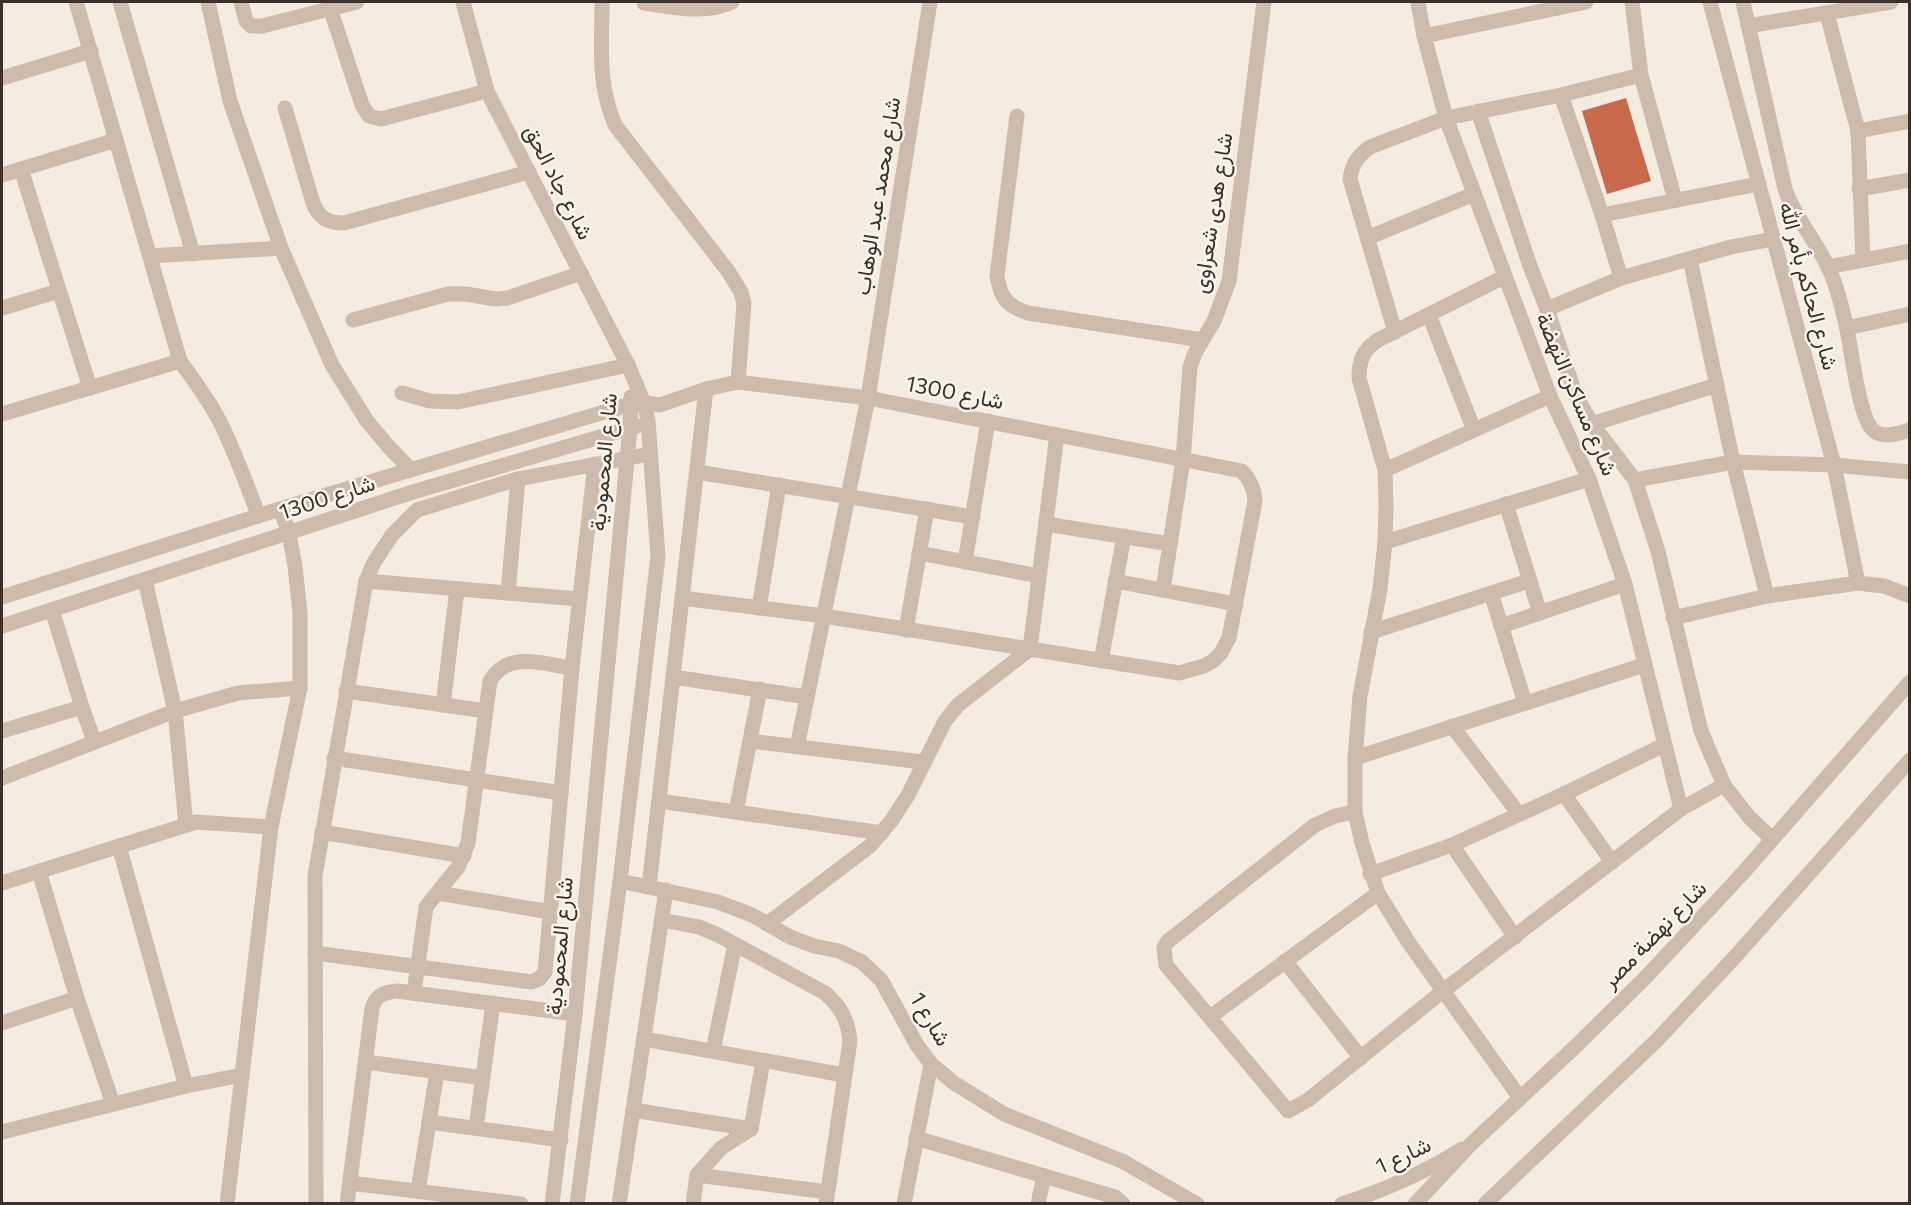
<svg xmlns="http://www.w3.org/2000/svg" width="1911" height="1205" font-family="Commissioner,Vazirmatn,sans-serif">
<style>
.building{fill:#c8694b}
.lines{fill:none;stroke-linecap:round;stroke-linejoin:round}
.minor{stroke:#cdbbac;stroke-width:15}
.tertiary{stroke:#cdbbac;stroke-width:15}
.labels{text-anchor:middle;stroke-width:5;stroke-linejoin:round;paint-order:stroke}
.street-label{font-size:22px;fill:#3b302b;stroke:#fbf5ee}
</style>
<rect width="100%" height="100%" fill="#f4ebe1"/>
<!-- building -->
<path class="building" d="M 1626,98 L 1651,181 L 1607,194 L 1582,111 Z"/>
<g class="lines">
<!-- minor -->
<g class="minor">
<path d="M 76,2 L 180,361 C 194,380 208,399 219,420 C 235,451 246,484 259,516"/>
<path d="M 120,2 L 193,254"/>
<path d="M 208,2 L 230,101 L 281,248 L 332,365 L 367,421 L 388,446 L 411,470"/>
<path d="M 241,2 L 246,21 L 251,26 L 262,26 L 357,2"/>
<path d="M 463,2 L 487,91 L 628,365 L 644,403 L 648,421 L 658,556 L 620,881 L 577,1204"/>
<path d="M 602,2 C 602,47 597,82 615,125 L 728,271 L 741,292 L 744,303 L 738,382"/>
<path d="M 1418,2 L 1424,36 L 1446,118 L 1550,396 L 1589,479 L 1625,584 L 1681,809"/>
<path d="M 1632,2 L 1641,75 L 1675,200"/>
<path d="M 1710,2 L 1834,465 L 1858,583"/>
<path d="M 1743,2 L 1785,189 C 1794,216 1814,238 1827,265 C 1836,282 1843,311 1847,330 C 1852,352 1859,419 1874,431 C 1885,439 1898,433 1910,430"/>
<path d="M 644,3 C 673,7 704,15 732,2"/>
<path d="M 330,8 L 362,105 L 369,116 L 381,119 L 487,91"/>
<path d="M 1827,14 L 1858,131 L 1863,260"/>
<path d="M 1748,26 L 1891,2"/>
<path d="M 1424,36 L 1586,2"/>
<path d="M 2,78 L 91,51"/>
<path d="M 1561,95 L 1602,215 L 1621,278 L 1731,247 L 1773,239"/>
<path d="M 285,108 L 313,203 C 319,218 328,223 344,223 L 529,172"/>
<path d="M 1478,111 L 1530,266 L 1547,309 L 1576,396 L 1592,424 L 1635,480 L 1658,551 L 1701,731 L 1724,785 L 1749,817 L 1772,839"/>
<path d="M 1017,116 L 997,276 C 1001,299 1006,305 1028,313 L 1202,340"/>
<path d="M 1858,131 L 1910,121"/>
<path d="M 21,169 L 90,388"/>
<path d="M 2,175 L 116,140"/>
<path d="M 1859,189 L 1910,180"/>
<path d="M 1602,215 L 1758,184"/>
<path d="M 1367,238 L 1474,194"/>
<path d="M 150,256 L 281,248"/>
<path d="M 1690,259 L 1733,462 L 1767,596"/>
<path d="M 1828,267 L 1910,251"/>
<path d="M 1504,277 L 1378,340 C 1363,350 1359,360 1359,378 L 1385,470 L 1386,506 L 1385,542 L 1380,589 L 1360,696 L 1355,758 L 1355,812 L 1362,843 L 1378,893 L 1409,943 L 1520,1098"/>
<path d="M 2,308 L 59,291"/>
<path d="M 1547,309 L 1621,278"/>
<path d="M 1429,315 L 1474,430"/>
<path d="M 353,320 L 448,294 L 466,294 L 495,299 L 508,298 L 581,273"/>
<path d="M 1847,328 L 1910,314"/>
<path d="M 1395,332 L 1350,179 C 1352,164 1358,156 1370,147 L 1446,118 L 1561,95 L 1641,75"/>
<path d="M 402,393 L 430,401 L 458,402 L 628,365"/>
<path d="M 2,414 L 180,361"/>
<path d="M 1592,424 L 1717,385"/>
<path d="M 1385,470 L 1550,396"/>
<path d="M 697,472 L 973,517"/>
<path d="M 1635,480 L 1733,462 L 1834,465 L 1910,472"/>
<path d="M 1506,504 L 1540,613"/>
<path d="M 1046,524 L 1170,544"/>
<path d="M 1385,542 L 1589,479"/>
<path d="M 919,553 L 1039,576"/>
<path d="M 965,562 L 988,421"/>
<path d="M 145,580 L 175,711 L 186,825"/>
<path d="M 366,581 L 579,599"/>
<path d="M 1115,581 L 1236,604"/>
<path d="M 1163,590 L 1183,460 L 1190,367 L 1195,353 L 1214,321 L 1229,281 L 1264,2"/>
<path d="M 508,593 L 518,479"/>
<path d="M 1491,593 L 1525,703"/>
<path d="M 2,597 L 280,509 L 631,404 L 644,403 L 660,405 L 706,389 L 738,382 L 868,398 L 1242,471 C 1250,480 1254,488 1255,501 L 1229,638 L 1221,653 L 1213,661 L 1204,666 L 1179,673 L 1030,649 L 958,705 L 945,721 L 908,795 L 892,820 L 870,846 L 767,924"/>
<path d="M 682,598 L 824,616 L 1030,649 L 1057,435"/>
<path d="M 759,608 L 779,485"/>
<path d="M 52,610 L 82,707 L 94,741"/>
<path d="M 1673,618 L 1767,596 L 1858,583 L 1884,586 L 1910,596"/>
<path d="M 2,626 L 413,492 L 637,426"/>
<path d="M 1501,626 L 1625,584"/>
<path d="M 906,630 L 927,509"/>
<path d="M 1371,632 L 1529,581"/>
<path d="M 1101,661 L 1124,536"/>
<path d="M 673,677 L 807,697"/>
<path d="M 346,691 L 486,711"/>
<path d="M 443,705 L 457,589"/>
<path d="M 1452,726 L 1519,814"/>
<path d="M 2,731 L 82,707"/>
<path d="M 750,741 L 923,762"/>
<path d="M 797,747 L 868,398 L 930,2"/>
<path d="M 334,758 L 561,793"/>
<path d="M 1355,758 L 1644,665"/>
<path d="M 2,778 L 175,711 L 238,693 L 300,688"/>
<path d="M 1564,794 L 1612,862"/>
<path d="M 659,801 L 882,833"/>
<path d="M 736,812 L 760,689"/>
<path d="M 1355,812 L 1335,816 L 1315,825 L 1167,942 L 1164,948 L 1166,965 L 1288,1111 L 1308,1100 L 1443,991 L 1681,809 L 1724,785"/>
<path d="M 322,832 L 464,856"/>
<path d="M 1452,845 L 1515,937"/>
<path d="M 119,846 L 186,1086"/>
<path d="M 39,871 L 77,998 L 113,1104"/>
<path d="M 1370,874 L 1452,845 L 1564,794 L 1664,745"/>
<path d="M 620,881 L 718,902 L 752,915 L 790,937 L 814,946 L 839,951 L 862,962 L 881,980 L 917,1045 L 931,1064 L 954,1083 L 1004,1114 L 1122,1161 L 1197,1204"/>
<path d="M 2,883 L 196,822 L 271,827"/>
<path d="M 649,886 L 706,389"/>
<path d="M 438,893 L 550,912"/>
<path d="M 662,920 L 699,927 L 718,935 L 825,993 C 841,1007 848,1020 850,1041 L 826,1204"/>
<path d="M 315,953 L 531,982 L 539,979 L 545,972 L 572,668 L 595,464"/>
<path d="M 1285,961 L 1361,1058"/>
<path d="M 414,993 L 426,907 L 458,867 L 468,843 L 490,681 C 508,650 543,664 572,668"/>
<path d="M 1210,1017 L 1378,893"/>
<path d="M 2,1023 L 77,998"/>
<path d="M 644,1039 L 844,1075"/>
<path d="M 713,1051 L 735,944"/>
<path d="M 366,1062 L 483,1078"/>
<path d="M 633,1110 L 751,1129"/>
<path d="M 429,1122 L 561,1140"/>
<path d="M 476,1128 L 493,1003"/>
<path d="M 2,1132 L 186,1086 L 242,1075"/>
<path d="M 916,1138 L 1115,1197 L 1123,1204"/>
<path d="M 697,1175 L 827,1192"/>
<path d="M 350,1183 L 521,1204"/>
<path d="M 418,1191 L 437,1072"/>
<path d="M 227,1204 L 271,827 L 300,688 L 300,613 L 295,566 L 289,533 L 280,509"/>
<path d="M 316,1204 L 315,876 L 366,581 L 373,564 L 392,535 L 417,510 L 518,479 L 650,454"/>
<path d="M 347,1204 L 372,1009 C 375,995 385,992 397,991 L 575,1014"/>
<path d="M 552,1204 L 575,1014 L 630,428 L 631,397"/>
<path d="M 619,1204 L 666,890"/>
<path d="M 693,1204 L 697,1175 L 721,1148 L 751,1129 L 763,1061"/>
<path d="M 904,1204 L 931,1064"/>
<path d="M 1038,1204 L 1044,1176"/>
<path d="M 1342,1204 C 1385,1190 1424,1173 1462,1149"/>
</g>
<!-- tertiary -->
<g class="tertiary">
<path d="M 1415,1204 L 1471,1144 L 1576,1046 L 1645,978 L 1743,873 L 1910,682"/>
<path d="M 1485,1204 L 1656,1041 L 1733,959 L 1910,760"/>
</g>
</g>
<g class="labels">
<!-- street labels -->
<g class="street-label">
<text transform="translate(559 182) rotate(63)" y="8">شارع جاد الحق</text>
<text transform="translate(877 196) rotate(-81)" y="8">شارع محمد عبد الوهاب</text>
<text transform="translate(1212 213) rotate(-81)" y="8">شارع هدى شعراوى</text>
<text transform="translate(1809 286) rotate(75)" y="8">شارع الحاكم بأمر الله</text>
<text transform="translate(955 392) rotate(11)" y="8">شارع 1300</text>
<text transform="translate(1577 394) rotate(67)" y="8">شارع مساكن النهضة</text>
<text transform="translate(603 462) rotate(-85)" y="8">شارع المحمودية</text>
<text transform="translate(327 497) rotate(-18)" y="8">شارع 1300</text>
<text transform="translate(1654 934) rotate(-46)" y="8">شارع نهضة مصر</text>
<text transform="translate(559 946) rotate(-85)" y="8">شارع المحمودية</text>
<text transform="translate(931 1019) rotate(59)" y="8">شارع 1</text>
<text transform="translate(1403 1155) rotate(-25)" y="8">شارع 1</text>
</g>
</g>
<!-- border -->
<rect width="1911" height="1205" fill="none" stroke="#3b302b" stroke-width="6"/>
</svg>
